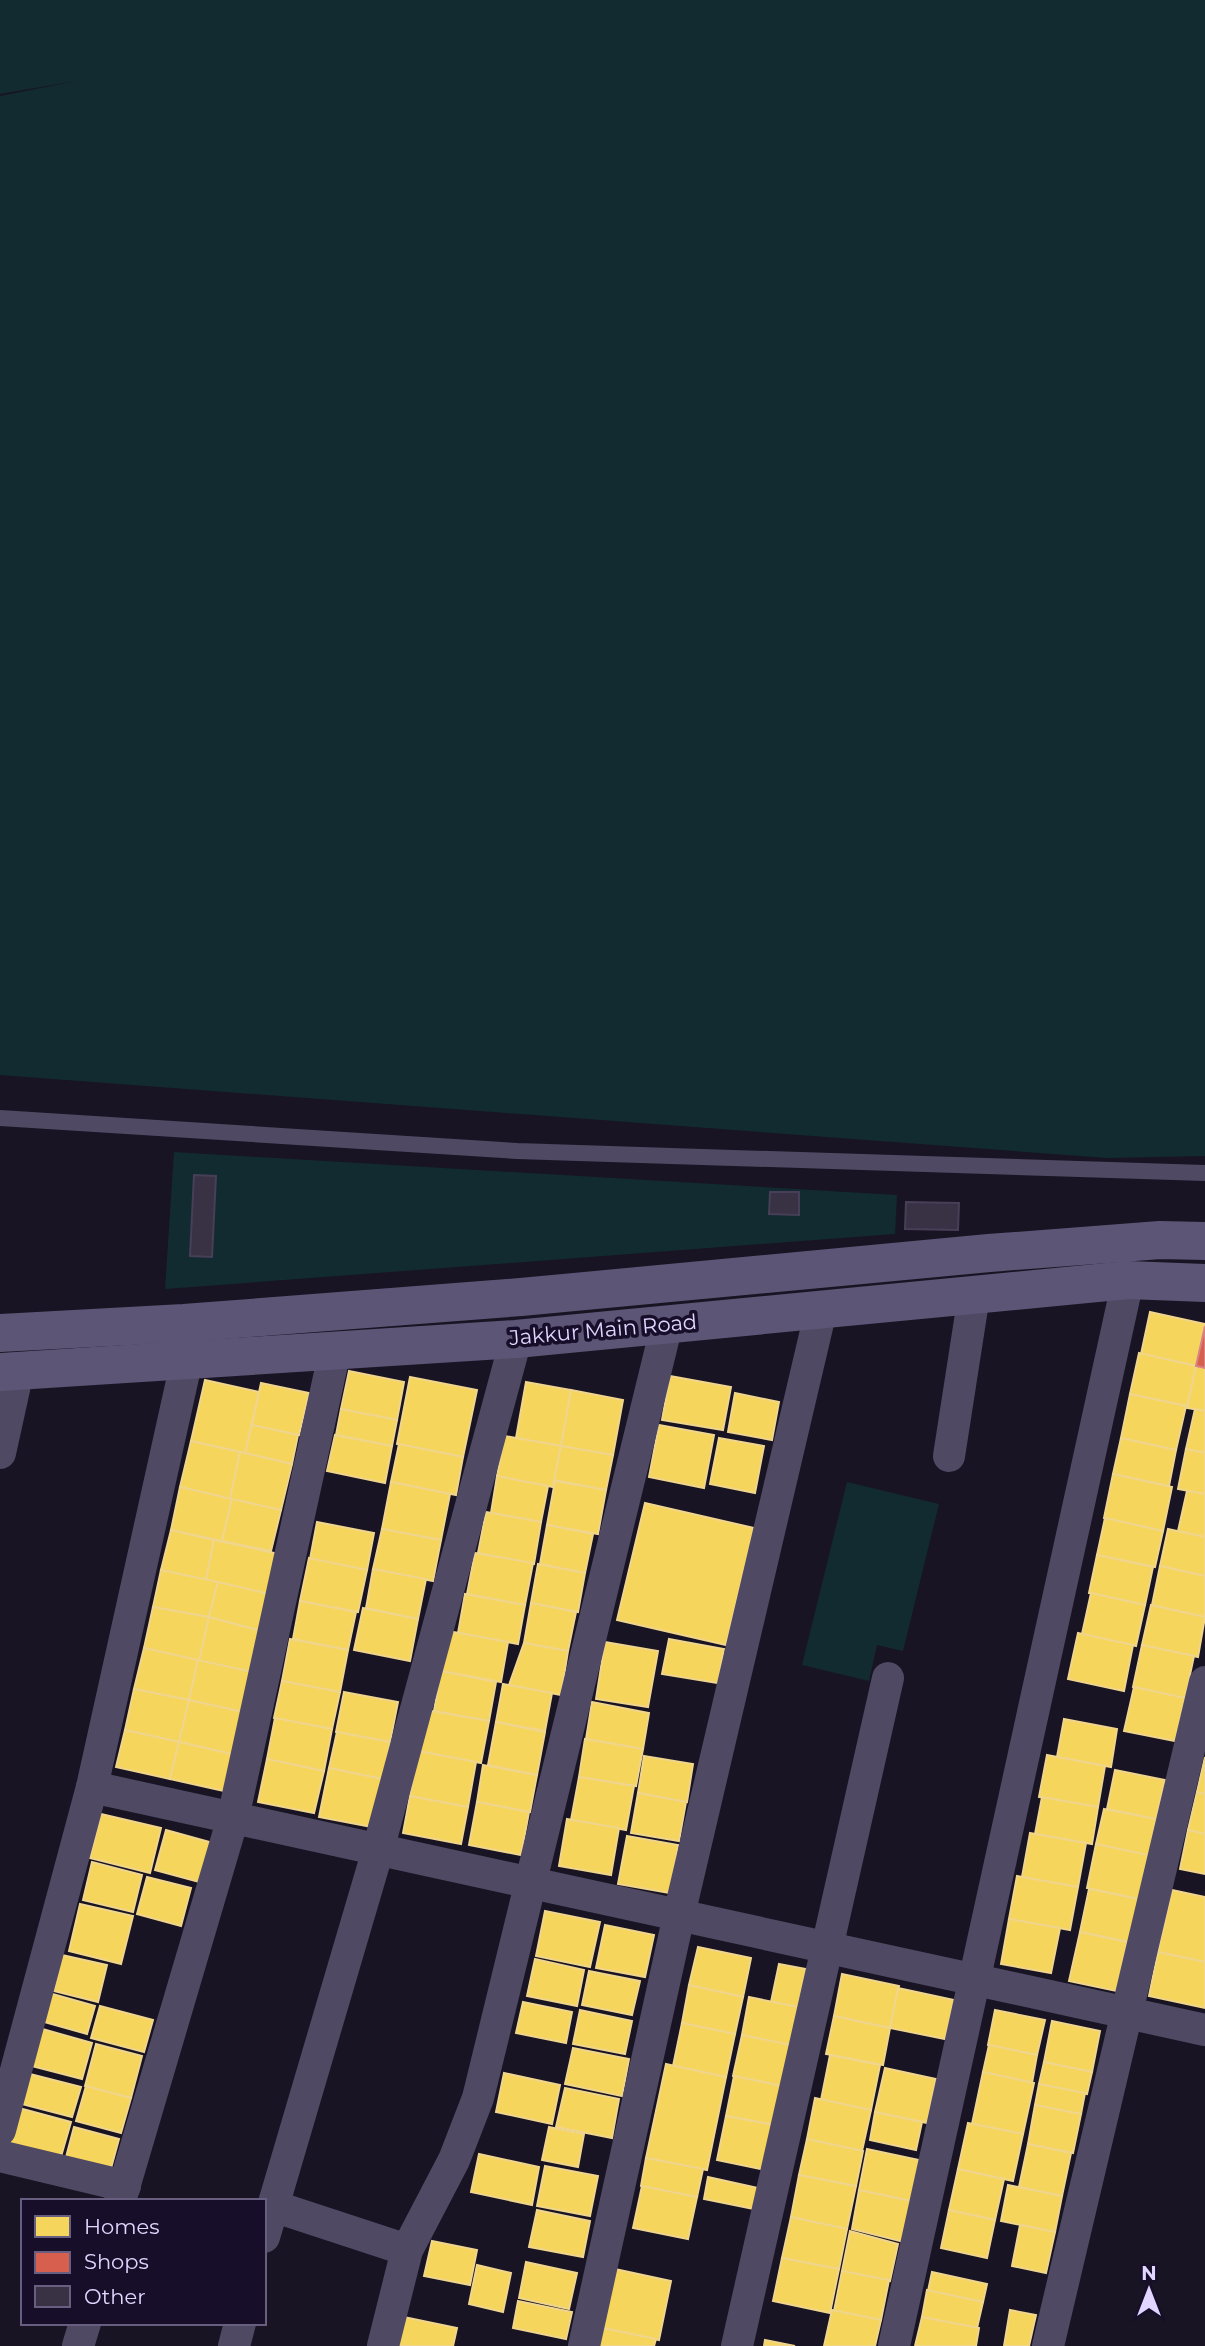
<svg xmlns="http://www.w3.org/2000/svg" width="1205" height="2346" font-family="Montserrat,sans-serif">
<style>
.green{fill:#112b31}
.homes{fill:#f6d55c;stroke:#f0d58d;stroke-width:2}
.shops{fill:#d6604d;stroke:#d98382;stroke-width:2}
.building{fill:#393245;stroke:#473f57;stroke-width:2}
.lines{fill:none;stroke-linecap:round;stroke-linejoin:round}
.service{stroke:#4f4964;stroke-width:16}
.minor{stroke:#4f4964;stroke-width:32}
.secondary{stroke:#5d5576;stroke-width:38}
.labels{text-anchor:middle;stroke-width:7;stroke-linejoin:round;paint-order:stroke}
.street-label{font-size:21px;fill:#e1d6ff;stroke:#170e29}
</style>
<rect width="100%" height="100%" fill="#191423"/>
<!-- green -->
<g class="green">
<path d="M 0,0 L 1205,0 L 1205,1156 L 1107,1158 L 0,1075 L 0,96 L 76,81 L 0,94 Z"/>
<path d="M 174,1152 L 897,1195 L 895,1234 L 165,1289 Z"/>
<path d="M 847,1482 L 939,1504 L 903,1651 L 877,1645 L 869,1681 L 802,1665 Z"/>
</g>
<!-- homes -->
<g class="homes">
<path d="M 1150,1312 L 1205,1324 L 1196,1366 L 1141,1354 Z"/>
<path d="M 1139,1353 L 1196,1366 L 1187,1406 L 1130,1394 Z"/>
<path d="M 1196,1366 L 1205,1368 L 1205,1411 L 1187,1408 Z"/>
<path d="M 349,1371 L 404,1382 L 397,1420 L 341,1409 Z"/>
<path d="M 670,1376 L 731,1387 L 723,1430 L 662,1420 Z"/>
<path d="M 410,1377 L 477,1390 L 463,1457 L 397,1444 Z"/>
<path d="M 205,1380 L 259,1392 L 245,1453 L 191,1441 Z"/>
<path d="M 526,1382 L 571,1390 L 561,1446 L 516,1438 Z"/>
<path d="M 261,1383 L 309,1393 L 299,1435 L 252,1425 Z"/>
<path d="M 571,1390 L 623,1400 L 613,1455 L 561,1446 Z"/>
<path d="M 735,1393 L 779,1402 L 772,1440 L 728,1432 Z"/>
<path d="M 1130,1394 L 1186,1406 L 1176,1450 L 1121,1438 Z"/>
<path d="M 341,1409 L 397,1420 L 392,1446 L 336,1435 Z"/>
<path d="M 1195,1409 L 1205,1411 L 1205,1453 L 1186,1449 Z"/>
<path d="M 252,1425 L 298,1435 L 292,1464 L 245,1453 Z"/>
<path d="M 659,1425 L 714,1435 L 704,1488 L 649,1477 Z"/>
<path d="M 335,1435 L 392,1446 L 385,1483 L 327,1471 Z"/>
<path d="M 505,1436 L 561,1446 L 553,1487 L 497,1476 Z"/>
<path d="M 719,1438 L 764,1446 L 755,1493 L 710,1484 Z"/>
<path d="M 1121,1438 L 1176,1450 L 1169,1486 L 1113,1474 Z"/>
<path d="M 191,1441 L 240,1452 L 230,1499 L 180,1487 Z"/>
<path d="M 399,1444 L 463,1457 L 456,1495 L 391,1482 Z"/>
<path d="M 561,1446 L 613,1455 L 606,1490 L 554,1480 Z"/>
<path d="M 1186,1449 L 1205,1453 L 1205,1494 L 1178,1489 Z"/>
<path d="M 240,1452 L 292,1464 L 281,1510 L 230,1499 Z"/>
<path d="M 1113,1474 L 1172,1487 L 1163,1531 L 1104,1518 Z"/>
<path d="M 497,1476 L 548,1486 L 541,1522 L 491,1513 Z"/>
<path d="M 555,1481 L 606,1490 L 598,1534 L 547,1525 Z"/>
<path d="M 391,1482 L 450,1494 L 441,1540 L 382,1529 Z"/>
<path d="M 180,1487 L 232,1499 L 222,1541 L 171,1530 Z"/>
<path d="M 1187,1491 L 1205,1494 L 1205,1537 L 1178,1531 Z"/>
<path d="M 232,1499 L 281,1510 L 271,1551 L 222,1541 Z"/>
<path d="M 645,1503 L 754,1528 L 726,1645 L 617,1620 Z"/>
<path d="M 486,1512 L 541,1522 L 534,1564 L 478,1553 Z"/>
<path d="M 1105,1518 L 1163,1531 L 1155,1567 L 1097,1555 Z"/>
<path d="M 317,1522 L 374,1533 L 367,1570 L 310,1559 Z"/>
<path d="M 547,1525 L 593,1534 L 585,1573 L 540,1564 Z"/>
<path d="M 382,1529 L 441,1540 L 433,1581 L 373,1569 Z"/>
<path d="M 1168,1529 L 1205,1537 L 1205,1576 L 1160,1566 Z"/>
<path d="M 171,1530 L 214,1540 L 206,1580 L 161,1570 Z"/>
<path d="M 214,1540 L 279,1554 L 269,1594 L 206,1580 Z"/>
<path d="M 475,1553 L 533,1563 L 525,1605 L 467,1594 Z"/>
<path d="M 1097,1555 L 1153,1567 L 1145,1605 L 1089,1593 Z"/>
<path d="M 309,1558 L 367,1570 L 358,1612 L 300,1601 Z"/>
<path d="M 538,1564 L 585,1573 L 578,1612 L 531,1603 Z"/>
<path d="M 1160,1566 L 1205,1576 L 1205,1617 L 1152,1605 Z"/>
<path d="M 373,1569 L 426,1579 L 418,1619 L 366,1608 Z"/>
<path d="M 161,1570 L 218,1582 L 209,1617 L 153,1607 Z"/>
<path d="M 218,1582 L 269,1594 L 261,1631 L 209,1617 Z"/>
<path d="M 1091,1593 L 1145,1605 L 1136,1646 L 1082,1634 Z"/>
<path d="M 465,1594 L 525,1605 L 518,1644 L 458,1633 Z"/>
<path d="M 300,1601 L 356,1612 L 348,1650 L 293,1639 Z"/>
<path d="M 531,1603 L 576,1612 L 568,1651 L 524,1643 Z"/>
<path d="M 1151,1605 L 1205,1617 L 1198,1657 L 1142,1645 Z"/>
<path d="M 153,1607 L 209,1617 L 199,1661 L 144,1648 Z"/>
<path d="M 363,1608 L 418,1619 L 410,1661 L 354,1650 Z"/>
<path d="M 209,1617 L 261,1631 L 252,1672 L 199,1661 Z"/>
<path d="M 448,1631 L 508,1642 L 501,1682 L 441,1671 Z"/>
<path d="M 1078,1633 L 1133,1645 L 1124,1691 L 1068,1679 Z"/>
<path d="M 290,1639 L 348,1650 L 340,1692 L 282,1681 Z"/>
<path d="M 669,1639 L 724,1649 L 718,1683 L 662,1674 Z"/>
<path d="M 605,1642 L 658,1651 L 648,1707 L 596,1699 Z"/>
<path d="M 524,1643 L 568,1651 L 561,1695 L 509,1685 Z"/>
<path d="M 1142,1645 L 1194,1656 L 1185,1698 L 1133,1687 Z"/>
<path d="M 144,1648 L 198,1660 L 189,1700 L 134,1689 Z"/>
<path d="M 198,1660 L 252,1672 L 243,1712 L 189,1700 Z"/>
<path d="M 441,1671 L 496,1682 L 489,1721 L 434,1711 Z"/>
<path d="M 282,1681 L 340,1692 L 332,1729 L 274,1718 Z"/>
<path d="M 503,1684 L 552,1693 L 545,1731 L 496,1722 Z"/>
<path d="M 1134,1687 L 1185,1698 L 1175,1741 L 1124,1731 Z"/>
<path d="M 134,1689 L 189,1700 L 179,1742 L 125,1730 Z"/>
<path d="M 344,1692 L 398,1702 L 390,1742 L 336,1732 Z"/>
<path d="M 189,1700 L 243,1712 L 232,1754 L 179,1742 Z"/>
<path d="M 592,1702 L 649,1713 L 643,1749 L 586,1739 Z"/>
<path d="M 426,1710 L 489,1721 L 481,1763 L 418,1751 Z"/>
<path d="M 275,1718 L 332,1729 L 324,1771 L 267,1759 Z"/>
<path d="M 1064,1719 L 1117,1729 L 1111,1767 L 1057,1757 Z"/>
<path d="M 496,1722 L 545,1732 L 537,1775 L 488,1765 Z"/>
<path d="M 125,1730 L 179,1742 L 170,1779 L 116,1767 Z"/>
<path d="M 337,1732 L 390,1742 L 383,1779 L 329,1768 Z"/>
<path d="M 585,1739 L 643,1749 L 636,1786 L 579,1777 Z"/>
<path d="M 179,1742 L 232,1754 L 224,1791 L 170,1779 Z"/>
<path d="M 418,1751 L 476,1762 L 468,1807 L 410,1796 Z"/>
<path d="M 1047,1755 L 1105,1766 L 1098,1807 L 1039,1797 Z"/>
<path d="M 644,1756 L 693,1764 L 687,1802 L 638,1793 Z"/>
<path d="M 1205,1757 L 1205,1794 L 1197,1792 Z"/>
<path d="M 267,1759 L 324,1771 L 314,1813 L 258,1802 Z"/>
<path d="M 483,1765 L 537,1775 L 530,1812 L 477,1802 Z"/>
<path d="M 329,1768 L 382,1779 L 372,1827 L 319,1817 Z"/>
<path d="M 1115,1770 L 1165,1780 L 1156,1819 L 1107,1809 Z"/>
<path d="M 579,1777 L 634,1786 L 626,1830 L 571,1820 Z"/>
<path d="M 1197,1792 L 1205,1794 L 1205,1834 L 1188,1830 Z"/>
<path d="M 638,1793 L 686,1802 L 679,1841 L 631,1833 Z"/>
<path d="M 410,1796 L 468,1807 L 461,1844 L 403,1833 Z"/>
<path d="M 1042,1797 L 1098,1807 L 1092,1844 L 1035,1834 Z"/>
<path d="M 477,1802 L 529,1812 L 521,1855 L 469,1845 Z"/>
<path d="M 1104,1809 L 1156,1819 L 1149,1856 L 1096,1844 Z"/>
<path d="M 101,1814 L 161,1828 L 150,1873 L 90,1858 Z"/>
<path d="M 567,1819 L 619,1828 L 611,1875 L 559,1866 Z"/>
<path d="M 166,1830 L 213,1843 L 203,1883 L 155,1870 Z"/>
<path d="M 1188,1830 L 1205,1834 L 1205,1874 L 1180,1869 Z"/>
<path d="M 1030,1833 L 1086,1843 L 1078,1887 L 1022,1877 Z"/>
<path d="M 627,1836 L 678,1845 L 670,1893 L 618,1884 Z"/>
<path d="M 1096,1844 L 1148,1855 L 1139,1899 L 1087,1888 Z"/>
<path d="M 92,1862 L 142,1875 L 133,1912 L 83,1900 Z"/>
<path d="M 1017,1876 L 1078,1887 L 1070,1930 L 1009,1919 Z"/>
<path d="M 147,1877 L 191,1888 L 181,1926 L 137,1914 Z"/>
<path d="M 1089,1889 L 1139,1899 L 1129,1942 L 1080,1932 Z"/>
<path d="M 1172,1890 L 1205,1897 L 1205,1962 L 1158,1952 Z"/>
<path d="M 80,1904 L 133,1916 L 121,1964 L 69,1951 Z"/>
<path d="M 545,1911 L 600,1922 L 590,1967 L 536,1956 Z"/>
<path d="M 1009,1919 L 1060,1928 L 1051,1973 L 1001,1964 Z"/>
<path d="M 605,1925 L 654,1935 L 645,1977 L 596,1968 Z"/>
<path d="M 1080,1932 L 1127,1942 L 1117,1991 L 1069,1981 Z"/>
<path d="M 698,1947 L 751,1958 L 743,1997 L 689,1985 Z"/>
<path d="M 1158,1952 L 1205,1962 L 1205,2008 L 1149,1996 Z"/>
<path d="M 62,1955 L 107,1965 L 98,2002 L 54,1991 Z"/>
<path d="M 535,1959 L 584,1970 L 577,2006 L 527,1996 Z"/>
<path d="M 779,1964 L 806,1969 L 798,2007 L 771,2002 Z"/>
<path d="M 589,1971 L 640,1981 L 632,2015 L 582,2005 Z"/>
<path d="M 842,1974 L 899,1986 L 890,2028 L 834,2016 Z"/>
<path d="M 689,1985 L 743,1997 L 735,2034 L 682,2023 Z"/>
<path d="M 898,1988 L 954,2000 L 945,2039 L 890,2028 Z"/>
<path d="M 49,1993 L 95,2006 L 87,2034 L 41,2021 Z"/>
<path d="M 749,1997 L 798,2007 L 790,2045 L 742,2035 Z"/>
<path d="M 523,2002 L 572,2012 L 566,2043 L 516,2033 Z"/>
<path d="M 100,2006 L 153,2020 L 144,2052 L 91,2038 Z"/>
<path d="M 580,2010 L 632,2021 L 625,2054 L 573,2044 Z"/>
<path d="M 995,2010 L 1045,2020 L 1037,2055 L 988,2045 Z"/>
<path d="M 834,2016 L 890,2028 L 883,2065 L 826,2054 Z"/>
<path d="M 1052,2021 L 1100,2031 L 1092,2072 L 1044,2062 Z"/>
<path d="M 682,2023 L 735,2034 L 726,2077 L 673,2066 Z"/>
<path d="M 39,2028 L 92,2043 L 82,2079 L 28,2065 Z"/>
<path d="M 742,2035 L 791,2045 L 782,2086 L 733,2076 Z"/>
<path d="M 96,2044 L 142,2056 L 131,2098 L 85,2086 Z"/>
<path d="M 989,2045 L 1037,2055 L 1032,2083 L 983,2072 Z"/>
<path d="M 573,2048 L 629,2059 L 622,2096 L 565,2084 Z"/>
<path d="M 830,2055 L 880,2065 L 871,2110 L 821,2100 Z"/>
<path d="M 1044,2062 L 1092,2072 L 1087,2094 L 1039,2084 Z"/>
<path d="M 666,2064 L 726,2077 L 707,2170 L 646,2158 Z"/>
<path d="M 885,2068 L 936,2079 L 927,2123 L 875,2112 Z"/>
<path d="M 983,2072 L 1034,2083 L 1023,2134 L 972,2124 Z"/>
<path d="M 504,2073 L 560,2085 L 552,2124 L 496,2112 Z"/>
<path d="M 30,2074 L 81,2087 L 72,2117 L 22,2104 Z"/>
<path d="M 734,2076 L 782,2086 L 774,2125 L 726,2116 Z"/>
<path d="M 1039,2084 L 1085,2093 L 1081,2114 L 1035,2105 Z"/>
<path d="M 86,2086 L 131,2098 L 121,2133 L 76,2121 Z"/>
<path d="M 565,2088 L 619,2099 L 612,2138 L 556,2127 Z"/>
<path d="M 815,2098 L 871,2110 L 862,2151 L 807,2139 Z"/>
<path d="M 1035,2105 L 1081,2114 L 1073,2153 L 1028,2144 Z"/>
<path d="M 19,2108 L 71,2122 L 60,2160 L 9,2146 Z"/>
<path d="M 875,2112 L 922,2122 L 916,2150 L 870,2140 Z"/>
<path d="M 726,2116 L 774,2125 L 765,2170 L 717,2160 Z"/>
<path d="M 968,2123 L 1023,2134 L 1013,2181 L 958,2169 Z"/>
<path d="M 74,2127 L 119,2139 L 110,2172 L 65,2161 Z"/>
<path d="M 549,2127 L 584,2134 L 578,2167 L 542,2160 Z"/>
<path d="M 807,2139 L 863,2151 L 856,2186 L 799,2175 Z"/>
<path d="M 1028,2144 L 1071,2153 L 1062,2196 L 1019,2187 Z"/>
<path d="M 867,2149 L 919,2160 L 911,2201 L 859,2190 Z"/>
<path d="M 479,2154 L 539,2167 L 532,2205 L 471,2192 Z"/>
<path d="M 646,2158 L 703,2169 L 697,2197 L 641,2186 Z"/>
<path d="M 545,2166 L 598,2176 L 590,2216 L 537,2206 Z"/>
<path d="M 958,2169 L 1004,2179 L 995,2220 L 949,2210 Z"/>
<path d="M 799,2175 L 856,2186 L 847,2229 L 791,2217 Z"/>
<path d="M 708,2177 L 758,2188 L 754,2209 L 704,2199 Z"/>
<path d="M 1008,2185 L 1062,2196 L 1055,2232 L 1001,2221 Z"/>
<path d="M 642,2186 L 697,2197 L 688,2239 L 633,2228 Z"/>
<path d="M 859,2190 L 911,2201 L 904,2242 L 852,2229 Z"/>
<path d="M 537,2210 L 590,2221 L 583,2257 L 529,2247 Z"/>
<path d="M 949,2210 L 995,2220 L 987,2258 L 941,2248 Z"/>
<path d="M 791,2217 L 847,2229 L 839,2269 L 782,2258 Z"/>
<path d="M 1020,2225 L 1055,2232 L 1046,2273 L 1012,2266 Z"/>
<path d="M 850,2231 L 898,2244 L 890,2281 L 842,2271 Z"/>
<path d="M 432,2241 L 477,2250 L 470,2285 L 424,2276 Z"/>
<path d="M 782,2258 L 839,2269 L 830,2313 L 773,2301 Z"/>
<path d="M 526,2262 L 577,2273 L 569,2309 L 519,2298 Z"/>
<path d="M 477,2265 L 511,2273 L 503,2312 L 469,2304 Z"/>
<path d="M 615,2269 L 671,2281 L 659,2340 L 603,2328 Z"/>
<path d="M 842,2271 L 889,2280 L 881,2320 L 834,2311 Z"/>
<path d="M 932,2272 L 987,2284 L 983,2302 L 928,2291 Z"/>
<path d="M 927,2290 L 983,2302 L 977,2328 L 922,2317 Z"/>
<path d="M 518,2301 L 572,2312 L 566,2339 L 513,2328 Z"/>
<path d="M 832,2310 L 881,2320 L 875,2346 L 824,2346 Z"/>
<path d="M 1010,2310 L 1036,2315 L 1029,2346 L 1004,2346 Z"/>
<path d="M 399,2316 L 457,2328 L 453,2346 L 404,2346 L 393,2344 Z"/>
<path d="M 922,2317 L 979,2328 L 976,2346 L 915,2346 Z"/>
<path d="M 603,2328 L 656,2339 L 654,2346 L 599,2346 Z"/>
<path d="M 765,2340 L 795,2346 L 764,2346 Z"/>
</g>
<!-- shops -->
<path class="shops" d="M 1205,1326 L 1205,1368 L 1196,1366 Z"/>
<!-- building -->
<g class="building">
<path d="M 194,1175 L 216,1176 L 212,1257 L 190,1256 Z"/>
<path d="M 770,1192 L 799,1192 L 799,1215 L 769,1214 Z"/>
<path d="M 906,1202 L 959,1203 L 958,1230 L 905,1229 Z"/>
</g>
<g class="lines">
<!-- service -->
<path class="service" d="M 0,1118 L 517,1151 L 1205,1173"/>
<!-- minor -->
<g class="minor">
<path d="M 0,1453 L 18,1371"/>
<path d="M 949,1456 L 974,1295"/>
<path d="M 92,1787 L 1205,2030"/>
<path d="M 0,2130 L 92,1787 L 187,1359 L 185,1338"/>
<path d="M 0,2156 L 125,2186"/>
<path d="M 120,2201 L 233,1818 L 335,1350"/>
<path d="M 273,2206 L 407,2250"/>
<path d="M 264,2237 L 378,1850 L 516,1339"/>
<path d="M 78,2346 L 85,2323"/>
<path d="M 234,2346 L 240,2323"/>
<path d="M 383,2346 L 407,2250 L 454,2160 L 478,2098 L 667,1324"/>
<path d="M 584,2346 L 679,1915 L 821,1310"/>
<path d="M 737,2346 L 888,1678"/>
<path d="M 894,2346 L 1128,1280"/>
<path d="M 1048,2346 L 1205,1682"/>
</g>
<!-- secondary -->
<g class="secondary">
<path d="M 0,1333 L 184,1323 L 521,1297 L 989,1253 L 1160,1240 L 1205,1241"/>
<path d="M 0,1372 L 516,1339 L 1128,1280 L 1205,1283"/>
</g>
</g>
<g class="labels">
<!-- street labels -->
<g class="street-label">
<text transform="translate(603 1330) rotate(-5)" y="7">Jakkur Main Road</text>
</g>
</g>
<!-- legend -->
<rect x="21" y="2199" width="245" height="126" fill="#170e29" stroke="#685e7f" stroke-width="2"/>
<rect x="35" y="2216" width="35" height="21" fill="#f6d55c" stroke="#685e7f" stroke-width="2"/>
<text x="84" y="2234" font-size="21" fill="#e1d6ff">Homes</text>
<rect x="35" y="2252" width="35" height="21" fill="#d6604d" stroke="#685e7f" stroke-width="2"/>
<text x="84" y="2269" font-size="21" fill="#e1d6ff">Shops</text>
<rect x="35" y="2286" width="35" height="21" fill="#393245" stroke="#685e7f" stroke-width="2"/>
<text x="84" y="2304" font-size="21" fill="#e1d6ff">Other</text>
<!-- north arrow -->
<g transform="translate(1149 2290)" stroke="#170e29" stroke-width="5" paint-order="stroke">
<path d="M0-5L12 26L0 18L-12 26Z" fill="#e1d6ff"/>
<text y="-10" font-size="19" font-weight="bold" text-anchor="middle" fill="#e1d6ff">N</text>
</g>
</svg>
